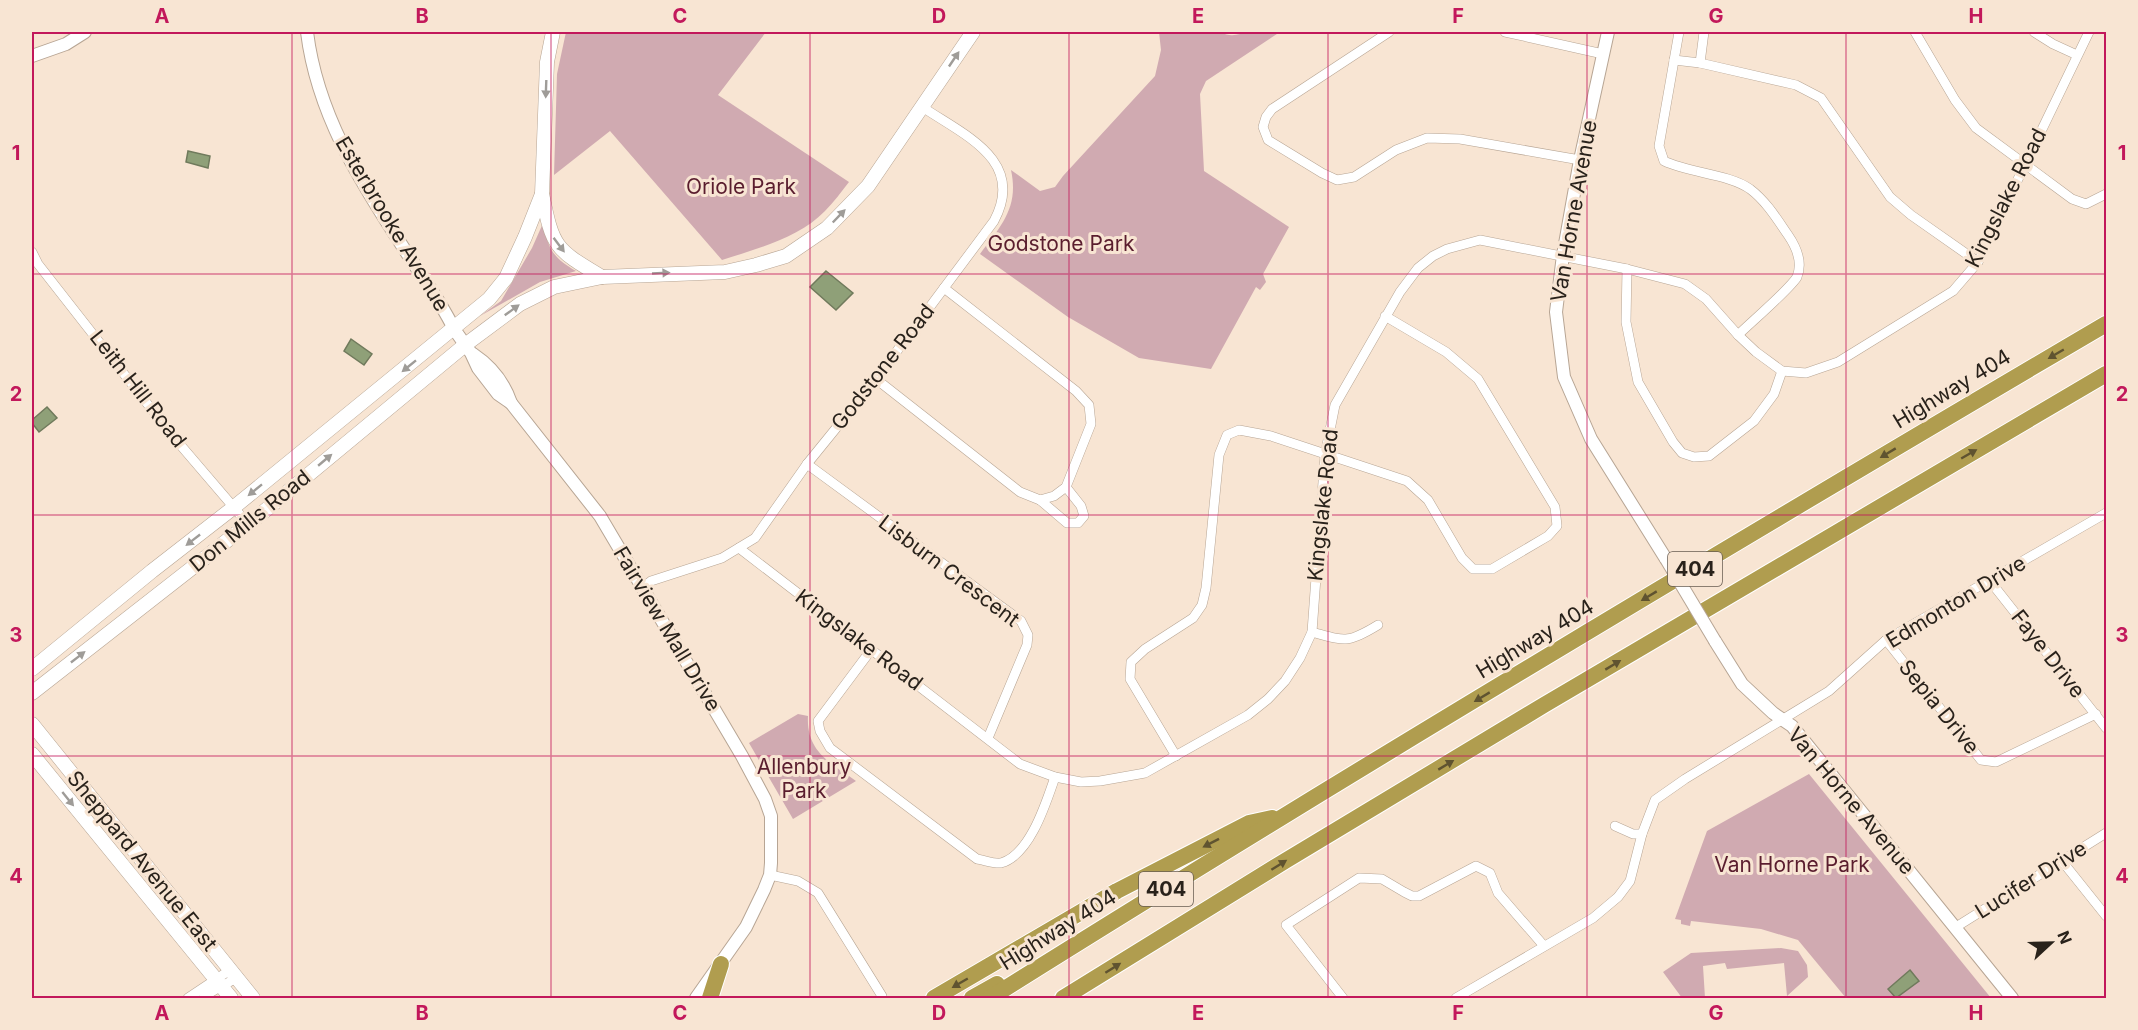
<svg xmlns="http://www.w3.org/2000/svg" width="2138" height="1030" font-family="Inter,sans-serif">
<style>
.green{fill:#d0aab1}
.water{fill:#8fa078;stroke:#707a5c;stroke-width:1.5}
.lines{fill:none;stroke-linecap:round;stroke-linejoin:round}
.minor-casing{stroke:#b7a594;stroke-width:10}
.tertiary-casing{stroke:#b7a594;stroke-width:14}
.secondary-casing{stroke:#b7a594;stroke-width:15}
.motorway-casing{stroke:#fff;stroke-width:18}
.minor{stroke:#fff;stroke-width:9}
.tertiary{stroke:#fff;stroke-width:12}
.secondary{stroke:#fff;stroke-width:14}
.motorway{stroke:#b09d4f;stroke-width:16}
.tertiary-bridge-casing{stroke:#b7a594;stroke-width:14;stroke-linecap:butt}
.tertiary-bridge{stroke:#fff;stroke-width:12}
.oneway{fill:#9f9c98}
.oneway2{fill:#5f5330}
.grid{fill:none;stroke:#c2185b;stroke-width:1.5;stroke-opacity:0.55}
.labels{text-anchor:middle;stroke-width:6;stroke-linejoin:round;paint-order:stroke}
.shield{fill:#f8e5d3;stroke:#675c52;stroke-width:1.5}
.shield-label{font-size:20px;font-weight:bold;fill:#29221b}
.park-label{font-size:21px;fill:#5a1d2e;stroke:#f8e5d3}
.street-label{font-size:21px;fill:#29221b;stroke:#f8e5d3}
.neatline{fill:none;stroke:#c2185b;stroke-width:2}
.grid-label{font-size:20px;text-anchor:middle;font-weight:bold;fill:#c2185b}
</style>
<rect width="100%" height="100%" fill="#f8e5d3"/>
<!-- green -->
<g class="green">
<path d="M 566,32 L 766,32 L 718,95 L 849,182 C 841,192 834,202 825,211 C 799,238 756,249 722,260 L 610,131 L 554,175 L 557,74 Z"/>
<path d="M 1159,32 L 1220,32 C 1232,38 1238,34 1249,32 C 1259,30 1271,31 1280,32 L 1206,81 L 1200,94 L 1204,171 L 1289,227 L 1263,274 L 1266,282 L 1260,290 L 1256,287 L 1211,369 L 1139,358 L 1068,317 L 980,254 C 1002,225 1019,207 1011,170 L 1040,191 L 1055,187 L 1063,176 L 1155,76 L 1161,50 Z"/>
<path d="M 544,221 C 546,247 553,258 576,271 L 540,282 L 480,316 L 501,301 L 532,248 Z"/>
<path d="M 798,714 L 808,716 C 806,752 831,763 856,781 L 793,819 L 749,743 Z"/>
<path d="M 1809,774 L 1991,998 L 1846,998 L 1798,940 L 1761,929 L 1691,921 L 1690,926 L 1681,924 L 1681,920 L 1675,919 L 1707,831 Z"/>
<path d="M 1781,948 L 1798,951 L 1807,965 L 1808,977 L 1787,996 L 1784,963 L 1727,969 L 1725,963 L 1703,966 L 1705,998 L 1682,998 L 1663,972 L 1691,953 Z"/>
</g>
<!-- water -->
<g class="water">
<path d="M 188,151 L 210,156 L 208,168 L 186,162 Z"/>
<path d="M 826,271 L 853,293 L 836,310 L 810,287 Z"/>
<path d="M 351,339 L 372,354 L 364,365 L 344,351 Z"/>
<path d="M 47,407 L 57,418 L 39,432 L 32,423 L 32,420 Z"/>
<path d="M 1910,970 L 1919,981 L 1896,998 L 1888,989 Z"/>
</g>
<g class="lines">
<defs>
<g id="minor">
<path d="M 1389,32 L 1272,109 L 1266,117 L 1263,127 L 1268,140 L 1322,173 L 1337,180 L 1354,177 L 1396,150 L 1427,138 L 1460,139 L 1580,160"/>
<path d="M 1505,32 L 1603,54"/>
<path d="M 1679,32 L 1659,146 L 1664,161 C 1689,173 1729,174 1750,189 C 1766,201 1777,219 1788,235 C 1797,248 1803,262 1797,277 C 1791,288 1749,324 1738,335"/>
<path d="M 1915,32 L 1955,100 L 1976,128 L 2072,199 L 2086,204 L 2106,194"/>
<path d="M 2034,32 L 2053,44 L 2077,55"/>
<path d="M 1674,60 L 1700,63 L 1796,85 L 1821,98 L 1890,197 L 1911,215 L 1978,262"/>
<path d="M 1700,63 L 1704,32"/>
<path d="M 32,252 L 38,264 L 171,434 L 248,524"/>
<path d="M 1627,269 L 1626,322 L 1638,382 L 1673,442 L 1682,453 L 1694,457 L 1709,456 L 1754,421 L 1774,394 L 1782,371"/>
<path d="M 876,379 L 1020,492 L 1040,500 L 1054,496 L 1066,487 L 1091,424 L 1089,405 L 1076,391 L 944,288"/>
<path d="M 807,464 L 1021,621 L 1028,635 L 1027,645 L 988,738"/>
<path d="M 1040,500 L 1067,523 L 1078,523 L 1084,516 L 1081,506 L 1066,487"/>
<path d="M 739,548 L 1020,764 L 1055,777 L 1081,782 L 1100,781 L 1145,773 L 1248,715 L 1268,699 L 1285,681 L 1300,658 L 1312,632 L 1325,455 L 1335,405 L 1400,292 L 1418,268 L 1433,256 L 1447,249 L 1480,240 L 1627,269 L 1685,284 L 1706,299 L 1738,335 L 1756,352 L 1782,371 L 1806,373 L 1838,362 L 1953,291 L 1978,262 L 2089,32"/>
<path d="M 1990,581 L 2106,728"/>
<path d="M 643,587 L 651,581 L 722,558 L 755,538 L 807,464 L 876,379 L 994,221 C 1027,159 961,134 921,106"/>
<path d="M 1312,632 C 1345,641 1347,644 1378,625"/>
<path d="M 1886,640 L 1981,760 L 1996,762 L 2096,714"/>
<path d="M 871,650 L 818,721 L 820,731 L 830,748 L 977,859 C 984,860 994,864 1001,863 C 1030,855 1046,803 1055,777"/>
<path d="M 1176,756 L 1130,679 L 1131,662 L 1145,649 L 1193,618 L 1202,605 L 1206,588 L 1219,455 L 1227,435 L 1239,430 L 1271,436 L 1407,481 L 1428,500 L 1462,558 L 1473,569 L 1492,569 L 1548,536 L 1557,526 L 1555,507 L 1478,379 L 1446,352 L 1385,316"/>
<path d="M 1615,826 L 1633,834 L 1642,834"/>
<path d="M 2062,861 L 2106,916"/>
<path d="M 770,875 L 798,881 L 818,893 L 882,996"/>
<path d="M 1956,927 L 2106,833"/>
<path d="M 188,998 L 230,970"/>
<path d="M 203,998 C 212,990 225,985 236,978"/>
<path d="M 1343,998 L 1286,925 L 1359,878 L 1382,879 L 1404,892 L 1412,896 L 1419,896 L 1476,866 L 1490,873 L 1498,893 L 1544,946"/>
<path d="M 1456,998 L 1593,918 L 1618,897 L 1630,881 L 1642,834 L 1655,800 L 1685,779 L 1829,691 L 1886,640 L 2106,513"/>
</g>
<g id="tertiary">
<path d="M 307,32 C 317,113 359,180 403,247 C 420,274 440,300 454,329 L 471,353 L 478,368 L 498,394 L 511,403 L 600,516 L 742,756 L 765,799 L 771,816 L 771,863 L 770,875 L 764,890 L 746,927 L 696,998"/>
<path d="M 1608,32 L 1580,160 L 1563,255 L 1556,312 L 1564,377 L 1591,439 L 1666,559"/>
<path d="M 32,56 L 66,44 L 85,32"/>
<path d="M 473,354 C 491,366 504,382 511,403"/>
<path d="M 1715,641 L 1742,684 L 1773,713 L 1792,726 L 2012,998"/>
</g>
<g id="secondary">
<path d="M 542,194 C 553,248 555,249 602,277"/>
<path d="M 32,669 L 152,571 L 233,508 L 489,299 L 506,278 L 525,237 L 542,194 L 547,62 L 553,32"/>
<path d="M 32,693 L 261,514 L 465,345 L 520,304 L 554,287 L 602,277 L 725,272 L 756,265 L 786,256 L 827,228 L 868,186 L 973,32"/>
<path d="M 32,724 L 253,998"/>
<path d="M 32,754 L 231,998"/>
</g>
<g id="motorway">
<path d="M 710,998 L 721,964"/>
<path d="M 934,998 L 1117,891 L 1249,823 L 1272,818"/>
<path d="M 972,998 L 997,984"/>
<path d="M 990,998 C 1358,767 1732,544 2106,324"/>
<path d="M 1063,998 L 1285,861 L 1544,705 L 2106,374"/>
</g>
</defs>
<!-- minor casing -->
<use href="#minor" class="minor-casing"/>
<!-- tertiary casing -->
<use href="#tertiary" class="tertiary-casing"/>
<!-- secondary casing -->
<use href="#secondary" class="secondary-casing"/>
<!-- motorway casing -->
<use href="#motorway" class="motorway-casing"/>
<!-- minor -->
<use href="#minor" class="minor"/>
<!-- tertiary -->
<use href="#tertiary" class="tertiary"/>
<!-- secondary -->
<use href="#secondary" class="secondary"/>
<!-- motorway -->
<use href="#motorway" class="motorway"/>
<defs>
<path id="tertiary-bridge" d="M 1666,559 L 1715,641"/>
</defs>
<!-- tertiary-bridge casing -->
<use href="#tertiary-bridge" class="tertiary-bridge-casing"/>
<!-- tertiary-bridge -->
<use href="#tertiary-bridge" class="tertiary-bridge"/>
</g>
<!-- one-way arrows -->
<defs><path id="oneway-solid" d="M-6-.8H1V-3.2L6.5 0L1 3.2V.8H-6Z" transform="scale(1.5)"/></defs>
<g class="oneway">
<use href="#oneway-solid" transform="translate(954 59) rotate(-56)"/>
<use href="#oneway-solid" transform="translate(546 89) rotate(92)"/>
<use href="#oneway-solid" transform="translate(839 216) rotate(-46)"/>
<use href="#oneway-solid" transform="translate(559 245) rotate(53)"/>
<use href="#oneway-solid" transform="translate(661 273) rotate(-3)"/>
<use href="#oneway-solid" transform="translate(512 310) rotate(-36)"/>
<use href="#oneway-solid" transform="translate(409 366) rotate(141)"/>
<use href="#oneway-solid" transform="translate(325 460) rotate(-40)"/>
<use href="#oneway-solid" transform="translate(255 490) rotate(141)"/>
<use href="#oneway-solid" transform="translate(193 540) rotate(142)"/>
<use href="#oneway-solid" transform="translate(78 657) rotate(-38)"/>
<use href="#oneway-solid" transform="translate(68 799) rotate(51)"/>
</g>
<g class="oneway2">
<use href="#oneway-solid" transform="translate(2056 354) rotate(150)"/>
<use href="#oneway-solid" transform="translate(1888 453) rotate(149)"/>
<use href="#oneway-solid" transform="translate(1969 454) rotate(-30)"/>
<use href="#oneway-solid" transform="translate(1649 596) rotate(149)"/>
<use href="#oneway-solid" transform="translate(1613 665) rotate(-31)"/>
<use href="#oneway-solid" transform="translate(1482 697) rotate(149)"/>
<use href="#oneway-solid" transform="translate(1446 765) rotate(-31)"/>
<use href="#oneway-solid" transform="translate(1211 843) rotate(153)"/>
<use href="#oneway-solid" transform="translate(1279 865) rotate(-32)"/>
<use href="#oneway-solid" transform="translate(1113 968) rotate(-32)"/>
<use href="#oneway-solid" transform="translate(960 983) rotate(150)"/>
</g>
<!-- grid -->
<path class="grid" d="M 292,32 L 292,998M 551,32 L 551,998M 810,32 L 810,998M 1069,32 L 1069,998M 1328,32 L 1328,998M 1587,32 L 1587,998M 1846,32 L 1846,998M 32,274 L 2106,274M 32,515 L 2106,515M 32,756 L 2106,756"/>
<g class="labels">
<!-- shield labels -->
<g class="shield">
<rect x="1668" y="552" width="54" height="34" rx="4.5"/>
<rect x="1139" y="872" width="54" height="34" rx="4.5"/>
</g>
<g class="shield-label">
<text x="1695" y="576">404</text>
<text x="1166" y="896">404</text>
</g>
<!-- park labels -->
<g class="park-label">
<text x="741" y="194">Oriole Park</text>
<text x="1061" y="251">Godstone Park</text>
<text x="804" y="774">Allenbury<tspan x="804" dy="24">Park</tspan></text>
<text x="1792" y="872">Van Horne Park</text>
</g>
<!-- street labels -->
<g class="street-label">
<text transform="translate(2006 198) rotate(-63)" y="7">Kingslake Road</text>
<text transform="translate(1574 211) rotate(-80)" y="7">Van Horne Avenue</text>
<text transform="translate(392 224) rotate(59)" y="7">Esterbrooke Avenue</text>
<text transform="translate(883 367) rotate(-52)" y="7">Godstone Road</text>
<text transform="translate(138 389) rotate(52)" y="7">Leith Hill Road</text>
<text transform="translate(1952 389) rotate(-31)" y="7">Highway 404</text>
<text transform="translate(1323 505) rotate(-84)" y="7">Kingslake Road</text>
<text transform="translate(250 521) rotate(-39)" y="7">Don Mills Road</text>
<text transform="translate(949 571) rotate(37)" y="7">Lisburn Crescent</text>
<text transform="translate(1956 602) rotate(-31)" y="7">Edmonton Drive</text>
<text transform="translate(667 629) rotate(59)" y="7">Fairview Mall Drive</text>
<text transform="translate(1535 639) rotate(-31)" y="7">Highway 404</text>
<text transform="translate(859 640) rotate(37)" y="7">Kingslake Road</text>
<text transform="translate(2048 654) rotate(52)" y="7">Faye Drive</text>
<text transform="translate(1939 707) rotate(51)" y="7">Sepia Drive</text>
<text transform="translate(1851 801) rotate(50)" y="7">Van Horne Avenue</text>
<text transform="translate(142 861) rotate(51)" y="7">Sheppard Avenue East</text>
<text transform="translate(2031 880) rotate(-32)" y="7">Lucifer Drive</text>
<text transform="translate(1058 930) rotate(-32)" y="7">Highway 404</text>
</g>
</g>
<!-- border -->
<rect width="2138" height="1030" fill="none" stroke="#f8e5d3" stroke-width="66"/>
<!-- north arrow -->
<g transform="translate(2051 943) rotate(68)" stroke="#f8e5d3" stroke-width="4.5" paint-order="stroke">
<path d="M0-4.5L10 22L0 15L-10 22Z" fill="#29221b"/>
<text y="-9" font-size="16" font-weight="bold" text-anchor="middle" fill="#29221b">N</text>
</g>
<rect x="33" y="33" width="2072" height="964" class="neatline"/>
<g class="grid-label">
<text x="162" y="23">A</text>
<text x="422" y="23">B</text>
<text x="680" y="23">C</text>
<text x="939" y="23">D</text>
<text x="1198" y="23">E</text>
<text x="1458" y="23">F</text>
<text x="1716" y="23">G</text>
<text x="1976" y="23">H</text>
<text x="16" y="160">1</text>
<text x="2122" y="160">1</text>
<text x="16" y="401">2</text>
<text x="2122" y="401">2</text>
<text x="16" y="642">3</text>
<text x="2122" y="642">3</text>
<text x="16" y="883">4</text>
<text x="2122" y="883">4</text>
<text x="162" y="1020">A</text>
<text x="422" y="1020">B</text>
<text x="680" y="1020">C</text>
<text x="939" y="1020">D</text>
<text x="1198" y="1020">E</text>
<text x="1458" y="1020">F</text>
<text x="1716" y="1020">G</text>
<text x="1976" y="1020">H</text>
</g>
</svg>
